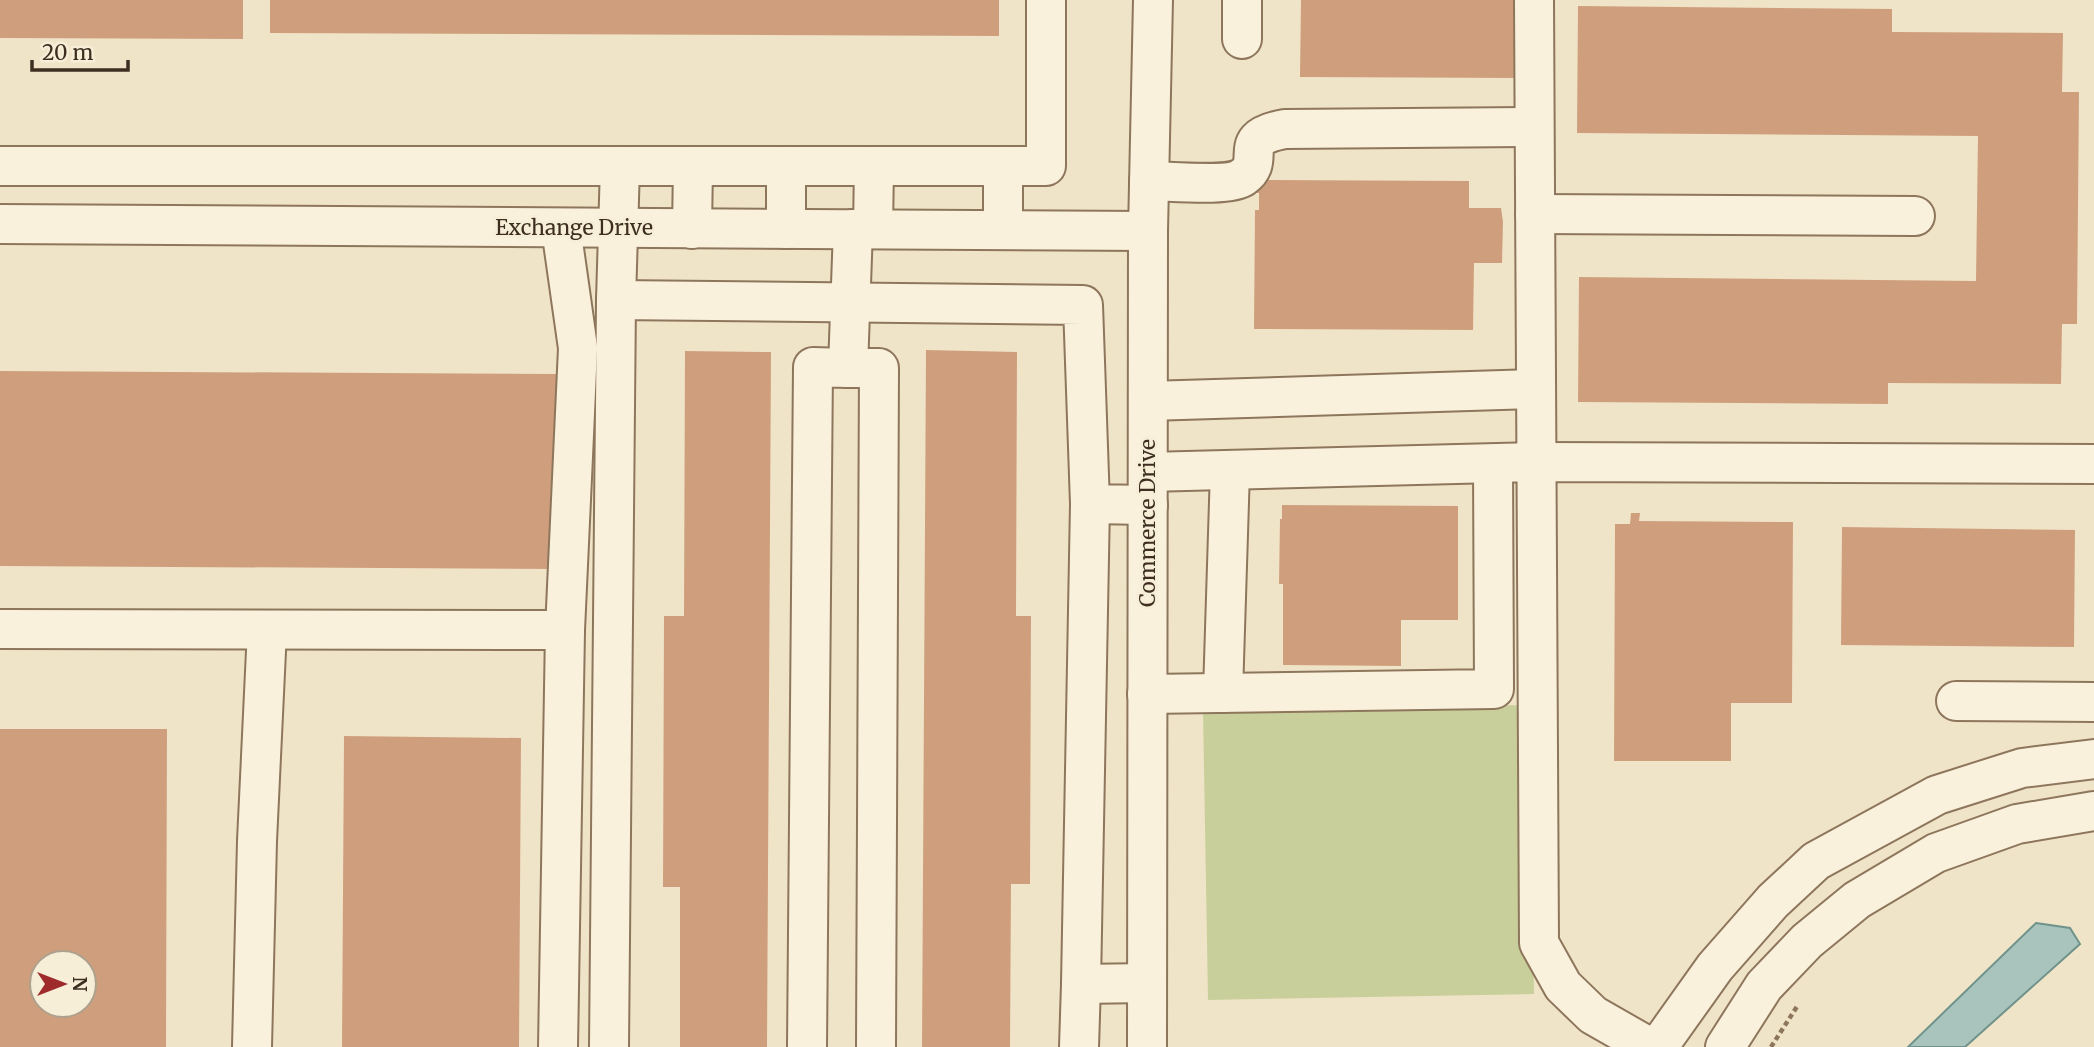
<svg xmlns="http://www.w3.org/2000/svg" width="2094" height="1047" font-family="Merriweather,serif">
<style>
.green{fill:#c9cf9b}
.water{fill:#a9c4bc;stroke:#6f938a;stroke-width:2}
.building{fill:#cf9f7d;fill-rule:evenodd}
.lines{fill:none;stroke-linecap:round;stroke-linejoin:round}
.minor-casing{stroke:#8d765c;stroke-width:42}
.path{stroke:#8d765c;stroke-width:4.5;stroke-dasharray:5 3.5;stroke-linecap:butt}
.minor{stroke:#faf1dc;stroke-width:38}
.labels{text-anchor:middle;stroke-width:6;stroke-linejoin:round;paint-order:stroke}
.street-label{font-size:21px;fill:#3d2e20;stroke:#f7eed8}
</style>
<rect width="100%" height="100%" fill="#f0e4c8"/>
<!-- green -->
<path class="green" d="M 1529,705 L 1534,994 L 1208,1000 L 1203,710 Z"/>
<!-- water -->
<path class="water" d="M 2036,923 L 2070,928 L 2080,944 L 1965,1047 L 1908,1047 Z"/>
<!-- building -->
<g class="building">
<path d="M 0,0 L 243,0 L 243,39 L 0,38 Z"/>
<path d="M 270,0 L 999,0 L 999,36 L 270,33 Z"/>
<path d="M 1301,0 L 1519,0 L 1518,78 L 1300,77 Z"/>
<path d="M 1578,6 L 1892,9 L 1892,32 L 2063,33 L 2062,92 L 2079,92 L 2077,324 L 2062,324 L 2061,384 L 1888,383 L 1888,404 L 1578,402 L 1579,277 L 1976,281 L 1978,136 L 1577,133 Z"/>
<path d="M 1253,180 L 1469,181 L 1469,208 L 1501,208 L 1503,222 L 1502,263 L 1474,263 L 1473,330 L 1254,329 L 1255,210 L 1259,210 L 1259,193 L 1253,193 Z"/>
<path d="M 926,350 L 1017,352 L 1016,616 L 1031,616 L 1030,884 L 1011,884 L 1010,1047 L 922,1047 Z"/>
<path d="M 685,351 L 771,352 L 767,1047 L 680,1047 L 680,887 L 663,887 L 664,616 L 684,616 Z"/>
<path d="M 0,371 L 557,374 L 556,569 L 0,566 Z"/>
<path d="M 1282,505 L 1458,506 L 1458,620 L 1401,620 L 1401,666 L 1283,665 L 1283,584 L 1279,584 L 1280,519 L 1282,519 Z"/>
<path d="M 1631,513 L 1640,513 L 1639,521 L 1793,522 L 1792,703 L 1731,703 L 1731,761 L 1614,761 L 1615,524 L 1630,524 Z"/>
<path d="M 1842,527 L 2075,530 L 2074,647 L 1841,645 Z"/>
<path d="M 0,729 L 167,729 L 166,1047 L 0,1047 ZM 42,963 L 84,963 L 84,1005 L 42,1005 Z"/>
<path d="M 344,736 L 521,738 L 519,1047 L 342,1047 Z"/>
</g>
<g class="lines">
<defs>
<g id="minor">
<path d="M 1534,0 L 1539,943 L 1563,986 L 1593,1015 L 1649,1047"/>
<path d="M 1242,39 L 1242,0"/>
<path d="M 0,166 L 1046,166 L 1046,0"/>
<path d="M 786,166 L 786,229"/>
<path d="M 1003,166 L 1003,230"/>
<path d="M 1149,181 C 1169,181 1230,187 1243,177 C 1268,160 1233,138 1285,129 L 1534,127"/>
<path d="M 1535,214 L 1915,216"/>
<path d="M 0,224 L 1148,231"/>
<path d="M 692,229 L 693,166"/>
<path d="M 873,229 L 874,166"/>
<path d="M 616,300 L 620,166"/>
<path d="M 848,368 L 879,368 L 876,1047"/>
<path d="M 1148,401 L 1536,389"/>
<path d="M 1148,472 L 1537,462 L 2094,464"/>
<path d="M 0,629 L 565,630 L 578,348 L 561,228"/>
<path d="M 1223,693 L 1230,470"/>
<path d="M 1147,694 L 1494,689 L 1493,464"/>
<path d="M 1956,701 L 2094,702"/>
<path d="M 1081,984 L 1090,504"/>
<path d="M 252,1047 L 257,841 L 267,630"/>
<path d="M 558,1047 L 565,630"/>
<path d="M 609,1047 L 616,300 L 1083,305 L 1090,504 L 1148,505"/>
<path d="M 807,1047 L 813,367 L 848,368 L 853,229"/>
<path d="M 1079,1047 L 1081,984 L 1147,983"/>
<path d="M 1147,1047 L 1148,231 L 1153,0"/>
<path d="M 1658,1047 L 1715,967 L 1773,901 L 1816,861 L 1937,795 L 2022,768 L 2094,759"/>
<path d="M 1725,1047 L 1764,986 L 1807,941 L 1857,900 L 1936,853 L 2017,824 L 2094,811"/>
</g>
</defs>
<!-- minor casing -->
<use href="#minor" class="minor-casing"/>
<!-- path -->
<path class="path" d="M 1771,1047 L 1798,1005"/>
<!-- minor -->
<use href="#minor" class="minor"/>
</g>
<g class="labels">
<!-- street labels -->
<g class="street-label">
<text x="574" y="235">Exchange Drive</text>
<text transform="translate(1148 523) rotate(-90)" y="7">Commerce Drive</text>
</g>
</g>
<!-- north arrow -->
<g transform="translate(63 984) rotate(90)"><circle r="33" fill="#f7eed8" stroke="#ada18e" stroke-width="2"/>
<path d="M0-5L12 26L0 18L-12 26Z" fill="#9e2a2b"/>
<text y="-10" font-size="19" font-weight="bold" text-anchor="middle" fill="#3d2e20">N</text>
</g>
<!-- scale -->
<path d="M32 60v10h96v-10" fill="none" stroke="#3d2e20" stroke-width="3.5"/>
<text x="42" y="60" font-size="21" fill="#3d2e20" stroke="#f7eed8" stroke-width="5" paint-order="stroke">20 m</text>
</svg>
